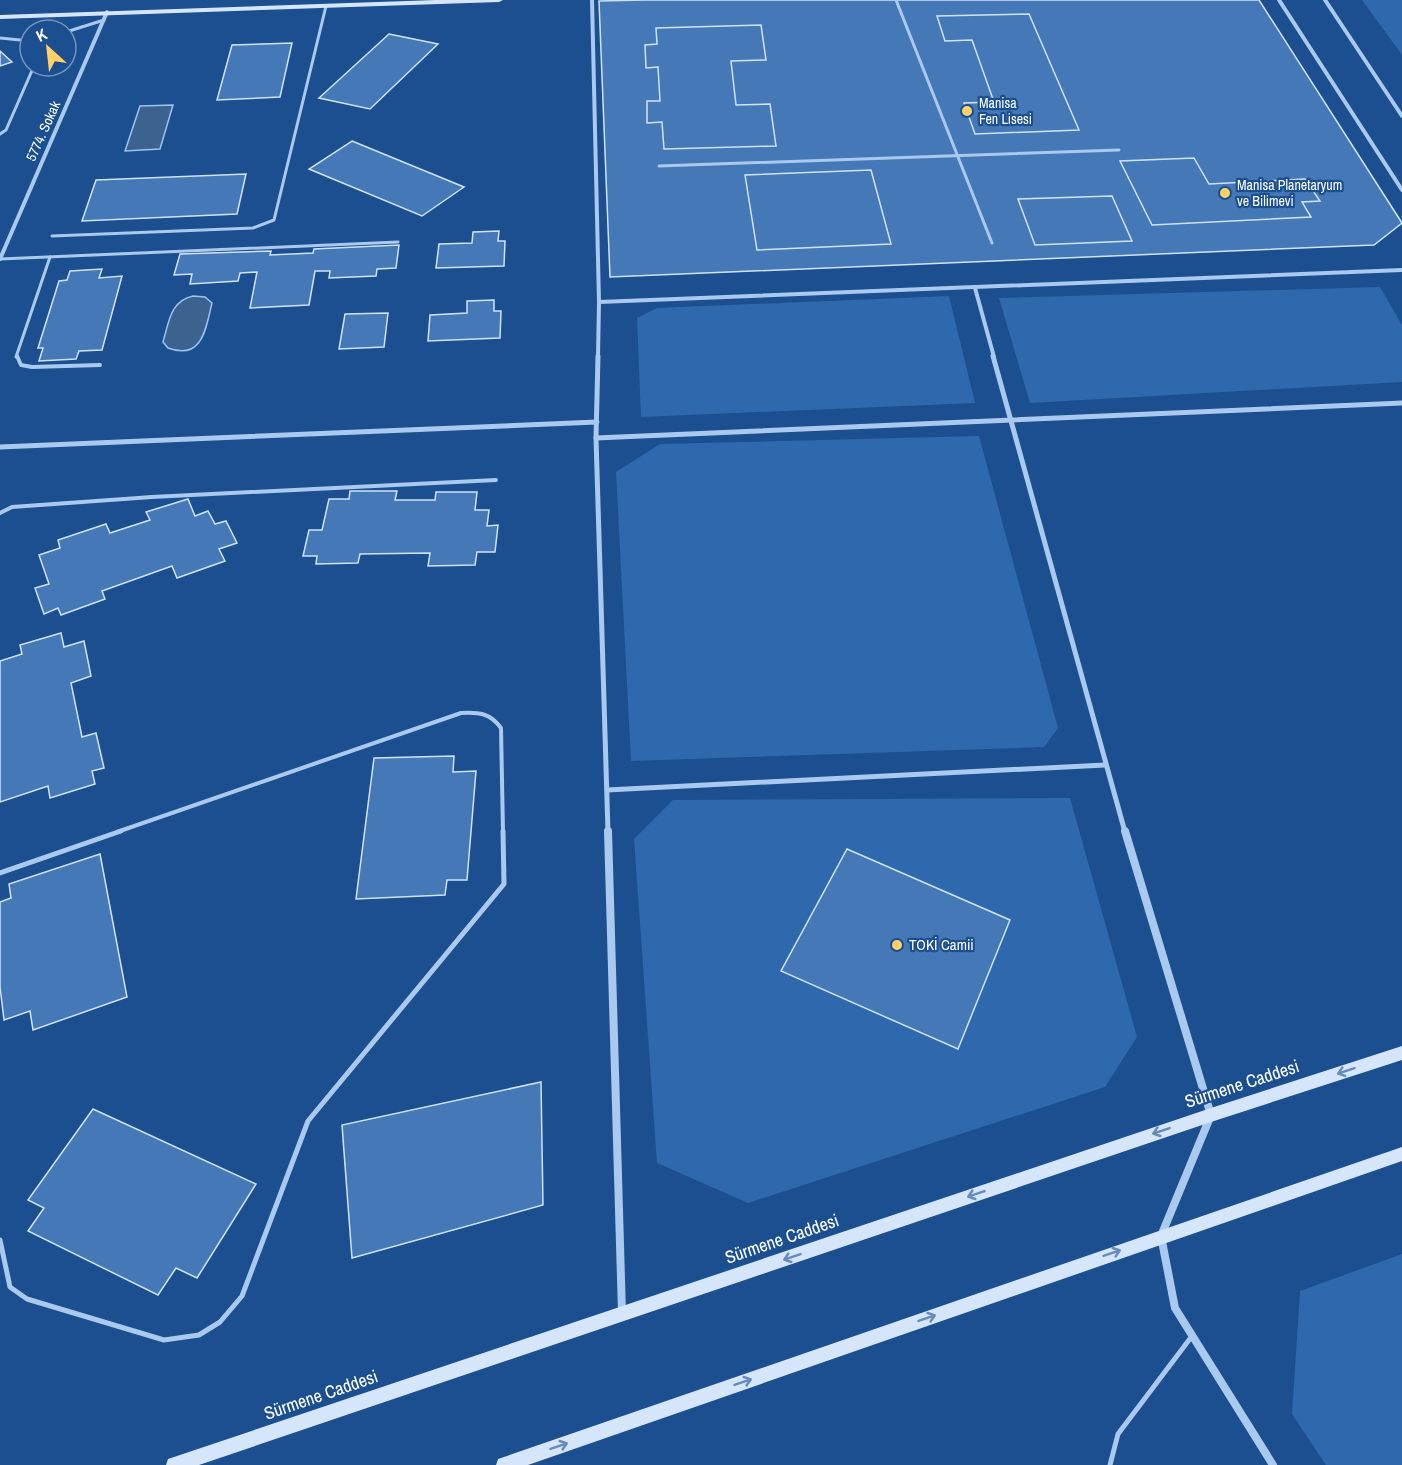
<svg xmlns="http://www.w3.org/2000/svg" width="1402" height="1465" font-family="'Archivo Narrow',sans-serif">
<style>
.green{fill:#2e69ad}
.water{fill:#3c6290;stroke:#9cc4f0;stroke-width:1.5}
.building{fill:#4478b7;stroke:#cfe3fa;stroke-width:1.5}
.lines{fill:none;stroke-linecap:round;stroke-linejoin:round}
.lane-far2{stroke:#a9c9ee;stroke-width:3}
.lane-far1{stroke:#a9c9ee;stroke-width:4}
.lane{stroke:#a9c9ee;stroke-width:5}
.street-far2{stroke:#a9c9ee;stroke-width:4}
.street-far1{stroke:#a9c9ee;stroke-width:5}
.street{stroke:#a9c9ee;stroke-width:8}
.secondary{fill:#d6e6fa;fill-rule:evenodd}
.oneway{stroke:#668bba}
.poi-dot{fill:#ffd166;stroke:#1b4f8f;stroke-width:2}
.labels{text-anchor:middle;stroke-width:4.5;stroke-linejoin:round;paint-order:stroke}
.far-poi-label{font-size:14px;fill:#fff;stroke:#1b4f8f;text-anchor:start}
.far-street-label{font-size:14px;fill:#fff;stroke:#1b4f8f}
.poi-label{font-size:15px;fill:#fff;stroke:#1b4f8f;text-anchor:start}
.near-street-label{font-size:18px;fill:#fff;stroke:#1b4f8f}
</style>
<rect width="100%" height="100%" fill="#1b4f8f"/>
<!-- green -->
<g class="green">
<path d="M 1362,0 L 1402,0 L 1402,55 Z"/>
<path d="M 1380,287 L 1402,325 L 1402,382 L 1030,403 L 999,298 Z"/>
<path d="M 949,296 L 975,403 L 641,417 L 637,318 L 657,308 Z"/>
<path d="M 979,436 L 1058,728 L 1044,747 L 631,761 L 616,472 L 660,444 Z"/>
<path d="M 1070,798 L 1137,1037 L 1105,1087 L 748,1203 L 657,1163 L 634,839 L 673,800 Z"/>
<path d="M 1402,1254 L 1402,1465 L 1326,1465 L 1292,1414 L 1300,1291 Z"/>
</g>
<!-- water -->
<g class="water">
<path d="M 173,105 L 160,149 L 125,151 L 140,106 Z"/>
<path d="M 193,296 L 205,297 L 212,303 C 206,327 203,361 168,348 L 163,342 C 169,322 170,301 193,296 Z"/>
</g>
<!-- building -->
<g class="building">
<path d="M 644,0 L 1259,0 L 1402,223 L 1374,245 L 610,277 L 599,1 Z"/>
<path d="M 1029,14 L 1079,130 L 975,134 L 964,103 L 994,102 L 972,40 L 945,41 L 937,16 Z"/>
<path d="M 761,25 L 766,60 L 731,61 L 736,105 L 770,104 L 776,146 L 664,149 L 662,122 L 647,123 L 647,101 L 660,101 L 658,67 L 646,68 L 645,45 L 657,44 L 656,28 Z"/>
<path d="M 389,34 L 438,44 L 370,109 L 319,98 Z"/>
<path d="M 292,43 L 280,97 L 217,100 L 232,45 Z"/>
<path d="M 0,51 L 12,62 L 0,66 Z"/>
<path d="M 352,141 L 464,187 L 422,216 L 309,169 Z"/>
<path d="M 1194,158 L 1209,184 L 1305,179 L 1320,201 L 1302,202 L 1311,217 L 1152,225 L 1120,161 Z"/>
<path d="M 871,170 L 891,244 L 757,250 L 745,175 Z"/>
<path d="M 246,174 L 237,214 L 82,221 L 96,180 Z"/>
<path d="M 1112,196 L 1132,241 L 1035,245 L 1018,199 Z"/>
<path d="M 499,231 L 498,241 L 505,241 L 504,266 L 436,268 L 439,244 L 472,243 L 473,232 Z"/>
<path d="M 399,245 L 396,268 L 377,269 L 376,276 L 329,278 L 330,271 L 315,271 L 309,305 L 250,308 L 257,272 L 240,273 L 238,281 L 190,284 L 192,274 L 174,275 L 180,254 L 271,251 L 270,255 L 313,253 L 314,249 Z"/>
<path d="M 102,269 L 99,278 L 122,276 L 102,350 L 79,351 L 76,359 L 39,361 L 43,348 L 38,348 L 59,281 L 67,280 L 70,271 Z"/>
<path d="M 494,300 L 494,311 L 501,311 L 500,338 L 428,341 L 430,315 L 467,313 L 467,301 Z"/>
<path d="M 388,313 L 384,347 L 339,349 L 345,314 Z"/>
<path d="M 350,491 L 397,491 L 395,500 L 435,500 L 436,492 L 477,492 L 475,510 L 489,510 L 487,526 L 498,525 L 495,552 L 477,552 L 475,565 L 428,566 L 430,553 L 360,554 L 358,563 L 316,564 L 317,556 L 303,556 L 309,530 L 322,530 L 329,499 L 349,499 Z"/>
<path d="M 188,499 L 195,516 L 208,511 L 215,524 L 226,521 L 237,543 L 219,549 L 225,561 L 177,578 L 172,566 L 102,591 L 105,599 L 61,615 L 58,608 L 44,614 L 35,588 L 49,584 L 39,555 L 60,548 L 58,540 L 106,524 L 110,533 L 150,520 L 146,512 Z"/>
<path d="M 61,633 L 64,647 L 84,641 L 91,676 L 71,683 L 82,737 L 96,733 L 104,768 L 92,771 L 95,784 L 50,798 L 48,786 L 0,802 L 0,661 L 22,654 L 20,645 Z"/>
<path d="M 454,756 L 453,772 L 476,771 L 467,880 L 447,880 L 445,895 L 356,899 L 374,758 Z"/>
<path d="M 847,849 L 1010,920 L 958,1049 L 781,971 Z"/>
<path d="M 100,854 L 127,997 L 33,1030 L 30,1011 L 4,1020 L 0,987 L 0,902 L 11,898 L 9,884 Z"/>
<path d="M 541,1082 L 543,1205 L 352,1258 L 342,1125 Z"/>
<path d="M 93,1109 L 256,1184 L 197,1278 L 176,1268 L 158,1295 L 28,1231 L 44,1208 L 28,1200 Z"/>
</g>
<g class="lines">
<!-- lane-far2 -->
<g class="lane-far2">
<path d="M 896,0 L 992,243"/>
<path d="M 66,32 L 104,20"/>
<path d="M 0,38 L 30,41"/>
<path d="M 0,134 L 6,130 L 34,66"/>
<path d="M 659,166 L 1119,150"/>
<path d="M 52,236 L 253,228 L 274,220 L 326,6"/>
<path d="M 0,259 L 398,242"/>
<path d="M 16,357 L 50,257"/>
</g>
<!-- lane-far1 -->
<g class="lane-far1">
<path d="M 17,356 L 21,365 L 32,367 L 100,365"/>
<path d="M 0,513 L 12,507 L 152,497 L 496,480"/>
<path d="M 117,832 L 461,713 C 479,712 490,713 501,728 L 503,832"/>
</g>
<!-- lane -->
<g class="lane">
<path d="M 0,873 L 121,831"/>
<path d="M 0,1240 L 10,1287 L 27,1299 L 164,1340 L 199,1335 L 220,1322 L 242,1296 L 308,1121 L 504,884 L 503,831"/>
<path d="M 1110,1465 L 1118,1434 L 1192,1336"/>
</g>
<!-- street-far2 -->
<g class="street-far2">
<path d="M 592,0 L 599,302 L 598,357"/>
<path d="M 1279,0 L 1402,190"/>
<path d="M 1325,0 L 1402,116"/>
<path d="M 0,259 L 107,12"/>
<path d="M 975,288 L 994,357"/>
<path d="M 599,302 L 1402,270"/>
</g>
<!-- street-far1 -->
<g class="street-far1">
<path d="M 598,356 L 596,438 L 608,832"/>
<path d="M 993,356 L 1125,832"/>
<path d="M 596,438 L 1402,403"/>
<path d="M 0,447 L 597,422"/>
<path d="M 607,790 L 1105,765"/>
</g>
<!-- street -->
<g class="street">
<path d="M 608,831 L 622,1313"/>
<path d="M 1125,831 L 1211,1115 L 1161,1236 L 1175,1308 L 1273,1465"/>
</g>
<!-- secondary -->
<g class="secondary">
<path d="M 436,0 L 503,0 L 499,2 L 0,19 L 0,15 Z"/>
<path d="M 1402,1046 L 1402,1060 L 1211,1122 L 199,1465 L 166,1465 L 168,1459 L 174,1457 L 1211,1108 Z"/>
<path d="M 1402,1147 L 1402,1161 L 528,1465 L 496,1465 L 498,1459 L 504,1457 Z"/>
</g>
</g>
<!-- one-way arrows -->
<defs><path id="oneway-shaft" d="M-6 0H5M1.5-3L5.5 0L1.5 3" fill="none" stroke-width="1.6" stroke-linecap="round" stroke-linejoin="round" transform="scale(1.5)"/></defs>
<g class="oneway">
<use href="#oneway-shaft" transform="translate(1346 1071) rotate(162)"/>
<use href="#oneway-shaft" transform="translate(1161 1131) rotate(161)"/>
<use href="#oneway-shaft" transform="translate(976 1194) rotate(161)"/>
<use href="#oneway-shaft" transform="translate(1112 1253) rotate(-19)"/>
<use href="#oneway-shaft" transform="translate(792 1257) rotate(161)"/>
<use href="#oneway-shaft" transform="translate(927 1318) rotate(-19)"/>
<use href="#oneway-shaft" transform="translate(743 1382) rotate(-19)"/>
<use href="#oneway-shaft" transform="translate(559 1446) rotate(-19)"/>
</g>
<!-- markers -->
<g class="poi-dot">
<circle cx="967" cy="111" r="6"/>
<circle cx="1225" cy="193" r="6"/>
<circle cx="897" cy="945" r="6"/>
</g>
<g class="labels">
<!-- far-poi labels -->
<g class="far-poi-label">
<text x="979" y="108">Manisa<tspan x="979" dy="16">Fen Lisesi</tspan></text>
<text x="1237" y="190">Manisa Planetaryum<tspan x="1237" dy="16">ve Bilimevi</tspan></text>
</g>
<!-- far-street labels -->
<g class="far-street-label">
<text transform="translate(43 131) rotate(-66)" y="5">5774. Sokak</text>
</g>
<!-- poi labels -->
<g class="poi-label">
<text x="909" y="950">TOKİ Camii</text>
</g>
<!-- near-street labels -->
<g class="near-street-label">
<text transform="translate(1242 1084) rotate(-18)" y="6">Sürmene Caddesi</text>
<text transform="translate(782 1239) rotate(-19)" y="6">Sürmene Caddesi</text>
<text transform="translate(321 1395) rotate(-19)" y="6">Sürmene Caddesi</text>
</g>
</g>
<!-- north arrow -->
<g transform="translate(48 48) rotate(333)"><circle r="28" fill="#1b4f8f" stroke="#7695bc" stroke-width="1.5"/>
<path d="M0-4.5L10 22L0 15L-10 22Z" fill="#ffd166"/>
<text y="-9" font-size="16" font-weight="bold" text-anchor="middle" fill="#ffffff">K</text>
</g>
</svg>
